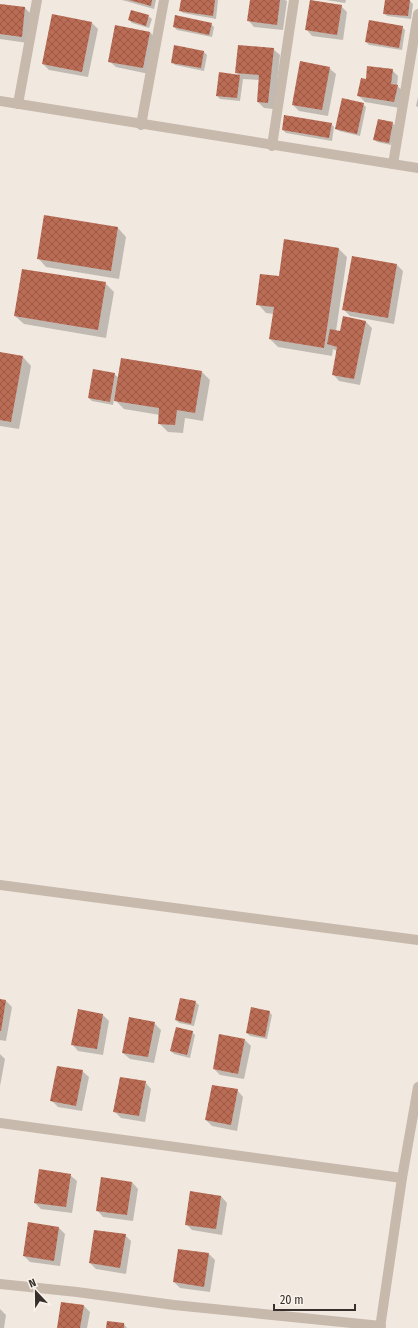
<svg xmlns="http://www.w3.org/2000/svg" width="418" height="1328" font-family="'Fira Sans Condensed',sans-serif">
<style>
.shadow{fill:#0003}
.building{fill:url(#building-cross-hatch)}
.lines{fill:none;stroke-linecap:round;stroke-linejoin:round}
.minor{stroke:#c8b9ad;stroke-width:10}
</style>
<defs>
<pattern id="building-cross-hatch" width="8" height="8" patternUnits="userSpaceOnUse"><rect width="8" height="8" fill="#bb6c54"/><path d="M0 0l8 8M0 8l8-8" fill="none" stroke="#995946"/></pattern>
</defs>
<rect width="100%" height="100%" fill="#f1e9e0"/>
<!-- shadow -->
<g class="shadow">
<path d="M 122,0 L 156,0 L 154,9 Z"/>
<path d="M 182,0 L 218,0 L 216,19 L 183,13 L 180,10 Z"/>
<path d="M 251,0 L 285,0 L 287,1 L 283,30 L 254,27 L 248,20 Z"/>
<path d="M 326,0 L 346,0 L 345,3 Z"/>
<path d="M 386,0 L 410,1 L 413,4 L 411,19 L 387,16 L 384,13 Z"/>
<path d="M 0,5 L 25,8 L 31,14 L 28,43 L 0,39 Z"/>
<path d="M 341,6 L 347,12 L 343,40 L 312,36 L 306,29 Z"/>
<path d="M 148,16 L 152,19 L 149,28 L 132,23 L 129,20 Z"/>
<path d="M 92,23 L 98,29 L 88,77 L 49,70 L 43,64 Z"/>
<path d="M 211,24 L 214,27 L 212,37 L 177,30 L 174,27 Z"/>
<path d="M 116,26 L 150,32 L 156,39 L 149,74 L 116,67 L 109,61 Z"/>
<path d="M 402,27 L 405,30 L 402,50 L 369,45 L 366,42 Z"/>
<path d="M 175,46 L 204,52 L 207,55 L 204,71 L 175,65 L 172,62 Z"/>
<path d="M 273,49 L 280,55 L 274,109 L 264,108 L 258,102 L 260,80 L 243,79 L 240,101 L 220,99 L 217,96 L 239,76 L 236,72 Z"/>
<path d="M 329,68 L 336,74 L 328,116 L 299,111 L 293,105 Z"/>
<path d="M 392,70 L 398,76 L 397,86 L 404,92 L 400,108 L 365,102 L 358,95 L 367,80 Z"/>
<path d="M 418,97 L 418,107 L 416,106 Z"/>
<path d="M 363,104 L 366,107 L 360,136 L 339,131 L 336,128 Z"/>
<path d="M 392,123 L 396,126 L 391,145 L 377,142 L 374,139 Z"/>
<path d="M 331,124 L 334,127 L 332,141 L 286,133 L 283,130 Z"/>
<path d="M 118,228 L 126,237 L 119,279 L 46,267 L 38,258 Z"/>
<path d="M 285,241 L 339,249 L 347,257 L 336,331 L 341,332 L 365,321 L 372,328 L 360,385 L 339,381 L 333,374 L 337,351 L 333,349 L 332,356 L 278,347 L 270,339 L 274,314 L 266,313 L 258,304 L 279,278 Z"/>
<path d="M 353,257 L 397,265 L 403,271 L 394,324 L 350,316 L 344,310 Z"/>
<path d="M 105,283 L 114,292 L 106,338 L 24,324 L 15,316 Z"/>
<path d="M 0,353 L 23,357 L 31,366 L 19,429 L 0,426 Z"/>
<path d="M 201,371 L 210,380 L 203,421 L 185,418 L 183,433 L 168,432 L 159,423 L 160,415 L 124,409 L 114,399 L 113,405 L 92,401 L 89,398 L 114,374 L 119,378 Z"/>
<path d="M 0,1000 L 6,1001 L 12,1007 L 6,1041 L 0,1040 Z"/>
<path d="M 195,1002 L 199,1005 L 194,1026 L 179,1023 L 176,1020 Z"/>
<path d="M 269,1012 L 272,1015 L 267,1039 L 250,1036 L 247,1033 Z"/>
<path d="M 103,1015 L 109,1021 L 103,1055 L 78,1051 L 72,1044 Z"/>
<path d="M 154,1023 L 161,1030 L 154,1063 L 130,1059 L 123,1053 Z"/>
<path d="M 192,1032 L 195,1035 L 190,1058 L 174,1054 L 171,1051 Z"/>
<path d="M 245,1040 L 251,1046 L 244,1079 L 220,1075 L 214,1069 Z"/>
<path d="M 0,1054 L 5,1059 L 0,1086 Z"/>
<path d="M 82,1071 L 89,1077 L 82,1111 L 58,1107 L 51,1100 Z"/>
<path d="M 145,1082 L 151,1089 L 145,1122 L 121,1118 L 114,1111 Z"/>
<path d="M 237,1090 L 243,1097 L 237,1131 L 212,1126 L 206,1120 Z"/>
<path d="M 70,1175 L 77,1181 L 72,1213 L 41,1209 L 35,1203 Z"/>
<path d="M 132,1182 L 138,1189 L 133,1221 L 103,1217 L 97,1210 Z"/>
<path d="M 191,1192 L 221,1196 L 227,1203 L 222,1235 L 192,1230 L 186,1224 Z"/>
<path d="M 59,1228 L 65,1234 L 60,1266 L 30,1262 L 24,1256 Z"/>
<path d="M 125,1235 L 131,1241 L 126,1274 L 96,1269 L 90,1263 Z"/>
<path d="M 209,1254 L 215,1260 L 210,1292 L 180,1288 L 174,1282 Z"/>
<path d="M 84,1306 L 90,1312 L 87,1328 L 58,1328 Z"/>
<path d="M 0,1309 L 6,1315 L 4,1328 L 0,1328 Z"/>
<path d="M 108,1322 L 124,1324 L 127,1328 L 107,1328 Z"/>
</g>
<!-- building -->
<g class="building">
<path d="M 129,0 L 152,0 L 151,6 Z"/>
<path d="M 181,0 L 215,0 L 213,16 L 179,11 Z"/>
<path d="M 250,0 L 280,0 L 277,25 L 247,21 Z"/>
<path d="M 310,0 L 342,5 L 337,35 L 305,30 Z"/>
<path d="M 385,0 L 410,0 L 408,16 L 383,14 Z"/>
<path d="M 0,4 L 25,7 L 22,37 L 0,34 Z"/>
<path d="M 131,10 L 149,15 L 146,26 L 128,20 Z"/>
<path d="M 52,14 L 92,22 L 82,72 L 42,64 Z"/>
<path d="M 175,15 L 212,23 L 209,35 L 173,27 Z"/>
<path d="M 369,20 L 403,26 L 399,48 L 365,42 Z"/>
<path d="M 115,25 L 150,32 L 143,68 L 108,62 Z"/>
<path d="M 174,45 L 204,51 L 201,68 L 171,63 Z"/>
<path d="M 238,45 L 274,48 L 268,103 L 257,102 L 259,75 L 235,73 Z"/>
<path d="M 300,61 L 330,67 L 322,110 L 292,105 Z"/>
<path d="M 367,66 L 393,69 L 391,84 L 398,85 L 394,102 L 357,96 L 361,78 L 366,79 Z"/>
<path d="M 219,72 L 240,75 L 237,98 L 216,96 Z"/>
<path d="M 342,98 L 364,103 L 357,134 L 335,129 Z"/>
<path d="M 284,115 L 332,123 L 329,138 L 282,130 Z"/>
<path d="M 378,119 L 393,122 L 389,143 L 373,140 Z"/>
<path d="M 44,215 L 118,227 L 111,271 L 37,259 Z"/>
<path d="M 284,239 L 339,248 L 324,348 L 269,339 L 274,307 L 256,305 L 260,274 L 279,276 Z"/>
<path d="M 352,256 L 397,264 L 388,318 L 342,310 Z"/>
<path d="M 22,269 L 106,282 L 98,330 L 14,316 Z"/>
<path d="M 343,316 L 366,321 L 354,379 L 332,375 L 337,347 L 327,344 L 330,329 L 340,331 Z"/>
<path d="M 0,352 L 23,356 L 11,422 L 0,420 Z"/>
<path d="M 121,358 L 202,371 L 195,413 L 177,410 L 175,425 L 158,424 L 159,408 L 114,401 Z"/>
<path d="M 93,369 L 115,373 L 110,402 L 88,398 Z"/>
<path d="M 180,998 L 196,1001 L 191,1024 L 175,1020 Z"/>
<path d="M 0,999 L 6,1000 L 1,1031 L 0,1031 Z"/>
<path d="M 251,1007 L 270,1011 L 265,1037 L 246,1033 Z"/>
<path d="M 78,1009 L 103,1014 L 97,1049 L 71,1045 Z"/>
<path d="M 129,1017 L 155,1022 L 148,1057 L 122,1053 Z"/>
<path d="M 176,1027 L 193,1031 L 187,1055 L 170,1051 Z"/>
<path d="M 219,1034 L 245,1039 L 238,1074 L 213,1069 Z"/>
<path d="M 57,1066 L 83,1070 L 76,1106 L 50,1101 Z"/>
<path d="M 120,1077 L 146,1081 L 139,1116 L 113,1112 Z"/>
<path d="M 212,1085 L 238,1089 L 231,1125 L 205,1120 Z"/>
<path d="M 39,1169 L 71,1174 L 66,1207 L 34,1203 Z"/>
<path d="M 101,1177 L 132,1182 L 127,1215 L 96,1211 Z"/>
<path d="M 190,1191 L 221,1196 L 216,1229 L 185,1225 Z"/>
<path d="M 28,1222 L 59,1227 L 54,1261 L 23,1256 Z"/>
<path d="M 94,1230 L 126,1234 L 120,1268 L 89,1263 Z"/>
<path d="M 178,1249 L 209,1253 L 204,1287 L 173,1282 Z"/>
<path d="M 61,1302 L 84,1305 L 80,1328 L 57,1328 Z"/>
<path d="M 107,1321 L 124,1323 L 124,1328 L 106,1328 Z"/>
</g>
<g class="lines">
<!-- minor -->
<g class="minor">
<path d="M 0,101 L 418,168"/>
<path d="M 18,104 L 37,0"/>
<path d="M 141,125 L 164,0"/>
<path d="M 272,146 L 294,0"/>
<path d="M 393,164 L 418,14"/>
<path d="M 0,885 L 418,940"/>
<path d="M 0,1123 L 402,1178"/>
<path d="M 0,1284 L 77,1292 L 174,1305 L 381,1326"/>
<path d="M 380,1328 L 402,1178 L 418,1087"/>
</g>
</g>
<!-- north arrow -->
<g transform="translate(36 1292) rotate(338)" stroke="#f9f3ec" stroke-width="3" paint-order="stroke">
<path d="M0-3L7 15L0 10L-7 15Z" fill="#372f2b"/>
<text y="-6" font-size="11" font-weight="bold" text-anchor="middle" fill="#372f2b">N</text>
</g>
<!-- scale -->
<path d="M274 1304v6h81v-6" fill="none" stroke="#372f2b" stroke-width="2"/>
<text x="280" y="1304" font-size="12" fill="#372f2b" stroke="#f9f3ec" stroke-width="3" paint-order="stroke">20 m</text>
</svg>
